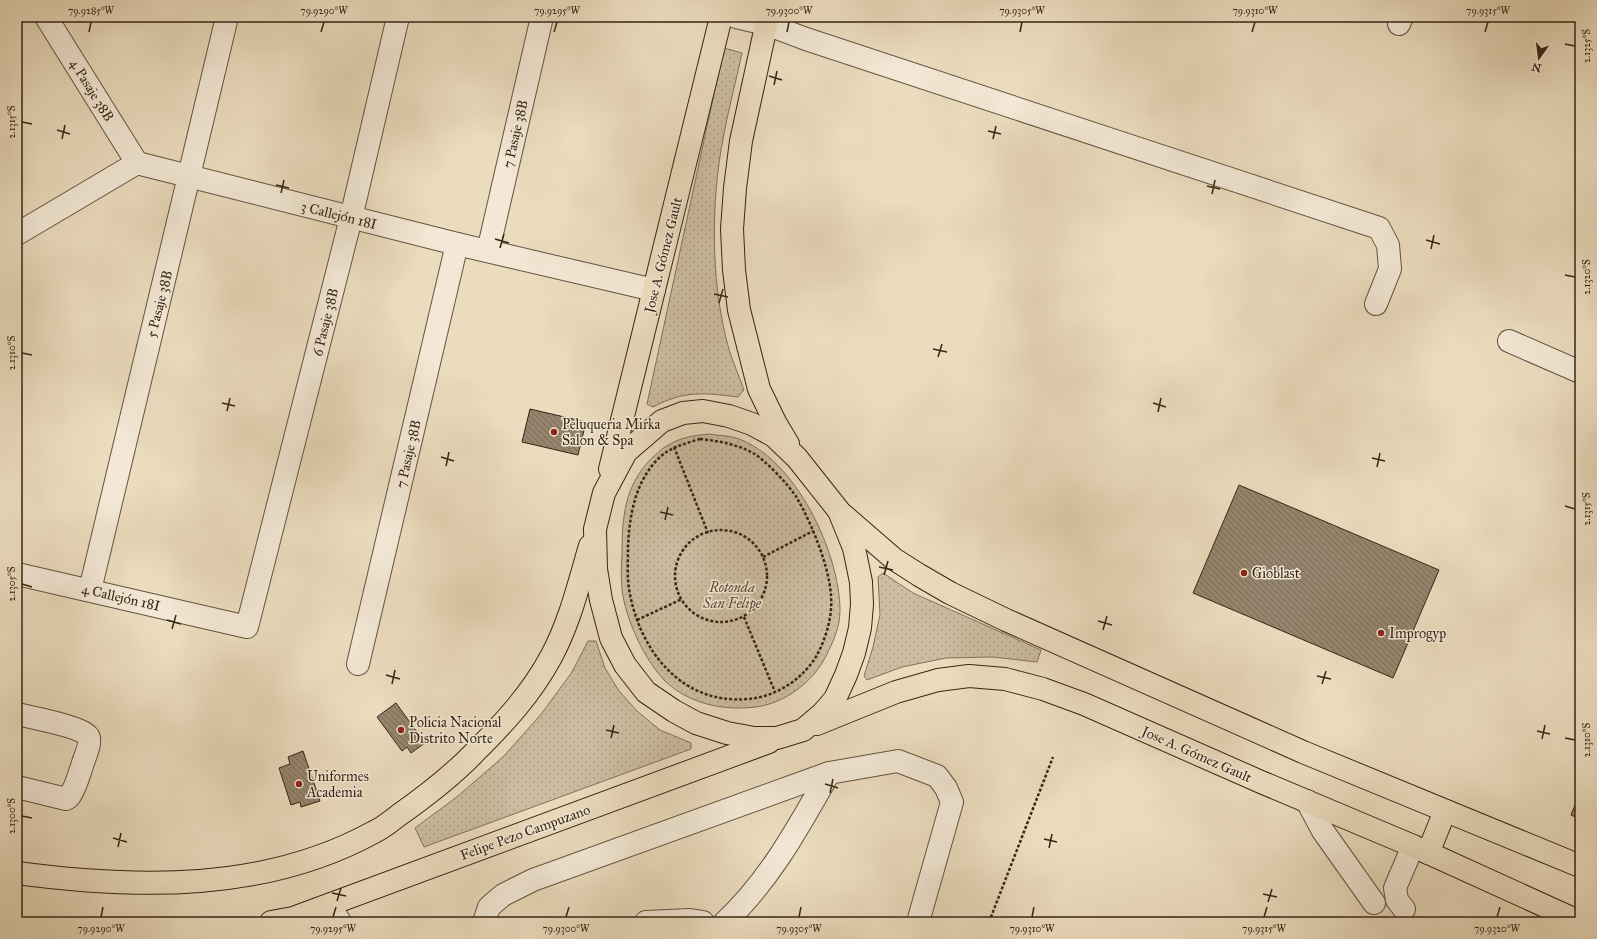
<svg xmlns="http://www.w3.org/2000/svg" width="1597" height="939" font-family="'IM FELL Great Primer',serif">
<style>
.grass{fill:url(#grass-dots);stroke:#82715b}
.building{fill:url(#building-back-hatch);stroke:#372515}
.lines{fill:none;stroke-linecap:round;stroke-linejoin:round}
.minor-casing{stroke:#64533f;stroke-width:24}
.major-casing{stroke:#372515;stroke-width:24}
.path{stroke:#372515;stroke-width:2.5;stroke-dasharray:3 2;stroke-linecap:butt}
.minor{stroke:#f2e8d5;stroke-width:22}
.major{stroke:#ebdcbe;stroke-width:22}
.ticks{fill:none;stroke:#372515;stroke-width:1.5}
.poi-dot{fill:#8f2418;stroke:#f2e8d5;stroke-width:1.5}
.labels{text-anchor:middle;stroke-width:3;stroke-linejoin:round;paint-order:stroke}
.street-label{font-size:14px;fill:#372515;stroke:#f2e8d5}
.poi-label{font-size:14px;fill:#372515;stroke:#f2e8d5;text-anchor:start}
.park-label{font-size:14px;font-style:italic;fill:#5c4b38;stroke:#f2e8d5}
.neatline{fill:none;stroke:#372515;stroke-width:1.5}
.ticks-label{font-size:10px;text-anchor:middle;fill:#372515}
</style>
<defs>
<pattern id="grass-dots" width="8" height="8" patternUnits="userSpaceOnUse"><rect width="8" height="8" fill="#ccbda1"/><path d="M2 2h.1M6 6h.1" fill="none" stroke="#b0a28a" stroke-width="1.8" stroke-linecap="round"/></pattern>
<pattern id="building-back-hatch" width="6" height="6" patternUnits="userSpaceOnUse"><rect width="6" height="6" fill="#95846d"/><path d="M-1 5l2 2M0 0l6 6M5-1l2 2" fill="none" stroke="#7a6c58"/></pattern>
</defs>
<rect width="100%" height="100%" fill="#ebdcbe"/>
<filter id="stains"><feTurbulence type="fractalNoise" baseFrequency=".005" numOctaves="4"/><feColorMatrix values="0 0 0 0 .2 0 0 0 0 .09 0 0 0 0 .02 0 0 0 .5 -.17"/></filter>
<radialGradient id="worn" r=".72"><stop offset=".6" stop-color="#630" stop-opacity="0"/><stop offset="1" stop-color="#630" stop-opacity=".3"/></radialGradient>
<!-- grass -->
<g class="grass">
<path d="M 724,48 L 742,53 C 736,82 728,110 723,139 C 711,201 711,277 726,338 C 730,356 738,373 744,390 L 738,397 C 704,393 685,390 653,407 L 647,404 Z"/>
<path d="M 709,434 C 718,436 728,435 736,438 C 795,457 840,553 840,611 C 840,627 833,642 826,656 C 813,682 785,703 756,707 C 724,711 689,704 665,681 C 644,659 626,620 622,590 C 621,579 621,566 622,555 C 622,518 624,485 653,457 C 657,454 660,450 665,447 C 681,437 691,436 709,434 Z"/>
<path d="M 883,573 L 913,593 L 1041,650 L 1037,662 L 993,657 L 946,658 L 902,667 L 867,680 L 864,676 L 873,647 L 880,615 L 878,577 Z"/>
<path d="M 588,641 L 596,641 L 605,668 L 619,691 L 637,711 L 660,730 L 691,743 L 691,749 L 424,847 L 415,828 L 458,796 L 504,756 L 542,713 L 572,672 Z"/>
</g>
<!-- building -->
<g class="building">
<path d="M 530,409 L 586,422 L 578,455 L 522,442 Z"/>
<path d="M 1239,485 L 1439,570 L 1393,678 L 1193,593 Z"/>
<path d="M 396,703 L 425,743 L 411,753 L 407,747 L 402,751 L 377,717 Z"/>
<path d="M 303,751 L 320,801 L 301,807 L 300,802 L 291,805 L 279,768 L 290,764 L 288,757 Z"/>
<path d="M 1580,793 L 1580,819 L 1571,815 Z"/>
</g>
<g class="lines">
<defs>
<g id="minor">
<path d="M 46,17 L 137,163"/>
<path d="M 736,17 L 766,24 L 806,39 L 1379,228 L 1388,245 L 1390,269 L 1376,304"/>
<path d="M 1399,24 L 1402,17"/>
<path d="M 17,234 L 137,163 L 457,244 L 654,290"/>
<path d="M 488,251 L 542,17"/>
<path d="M 1509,341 L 1580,372"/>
<path d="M 17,574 L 247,627 L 351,218 L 398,17"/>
<path d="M 90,590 L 227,17"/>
<path d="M 358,664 L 457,244"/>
<path d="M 17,714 C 29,717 83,727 88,736 C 92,742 85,756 83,763 C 79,774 76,788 69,797 L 66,799 L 17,787"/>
<path d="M 1307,801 L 1323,831 L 1374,903"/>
<path d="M 329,905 L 340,922"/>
<path d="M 1404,909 L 1397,900 L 1395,888 L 1413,846"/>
<path d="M 484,922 L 489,907 L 503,895 L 533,880 L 829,773 L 898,761 L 937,776 L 946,788 L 952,802 L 918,922"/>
<path d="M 646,922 L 690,920 L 703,922"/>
<path d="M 725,922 C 770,880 799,826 829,773"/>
</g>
<g id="major">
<path d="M 768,17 L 741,141 L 735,188 L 732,229 L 734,270 L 739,310 L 759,389 L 776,424 L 788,444"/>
<path d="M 703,411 L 729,416 L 752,424 L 774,436 L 797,458 L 839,511 L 854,548 L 861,582 L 862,604 L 860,628 L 854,653 L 846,675 L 835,699 L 822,714 L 803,730 L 777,738 L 754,738 L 727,733 L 696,723 L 674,711 L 646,692 L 625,665 L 611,638 L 601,600 L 596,569 L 595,529 L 604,493 L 626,452 L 662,421 L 683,413 Z"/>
<path d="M 610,469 L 721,17"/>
<path d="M 842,514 L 894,559 L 919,575 L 950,593 L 1006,620 L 1303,752 L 1580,866"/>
<path d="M 817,724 L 896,692 L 938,680 L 969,676 L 1005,679 L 1043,689 L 1084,704 L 1261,782 L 1413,846 L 1580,922"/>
<path d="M 1428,853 L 1445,811"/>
<path d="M 17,873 C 137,889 265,892 374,832 C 383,828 391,821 399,815 C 426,796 452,776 475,752 C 505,722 531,694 551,657 C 570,622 579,583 590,546"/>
<path d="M 271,922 L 293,918 L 769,742"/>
</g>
</defs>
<!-- minor casing -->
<use href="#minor" class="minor-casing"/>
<!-- major casing -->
<use href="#major" class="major-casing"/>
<!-- path -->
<g class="path">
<path d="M 700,439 C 719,441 736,444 753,453 C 765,460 789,485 797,498 C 813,526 834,577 831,609 C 830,624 824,642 817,655 C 803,679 776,697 748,699 C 681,705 639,650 629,589 C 627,576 628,561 628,548 C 629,517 635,482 658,459 C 670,447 684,444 700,439 Z"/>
<path d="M 674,447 L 708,533"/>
<circle cx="721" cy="576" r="46"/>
<path d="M 763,557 L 813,531"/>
<path d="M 744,617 L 775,692"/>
<path d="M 637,620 L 682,599"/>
<path d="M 989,922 L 1053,757"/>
</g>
<!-- minor -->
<use href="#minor" class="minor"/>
<!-- major -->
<use href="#major" class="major"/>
</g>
<!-- ticks -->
<path class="ticks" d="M 89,32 L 91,22M 321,32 L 324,22M 554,32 L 557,22M 787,32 L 789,22M 1020,32 L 1022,22M 1252,32 L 1255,22M 1485,32 L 1488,22M 1565,44 L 1575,46M 769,76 L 782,80M 774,85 L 777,71M 22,122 L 32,124M 57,130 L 70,134M 988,131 L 1001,134M 62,139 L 65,125M 993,139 L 996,126M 276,185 L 289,188M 1207,186 L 1220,189M 281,193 L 284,180M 1212,194 L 1215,180M 495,239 L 509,243M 1426,240 L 1440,244M 500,248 L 504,234M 1431,249 L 1434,235M 1565,275 L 1575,277M 714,294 L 728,297M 719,303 L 723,289M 933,349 L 947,352M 22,353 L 32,355M 938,357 L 942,344M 222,403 L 235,406M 1153,403 L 1166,407M 227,411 L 230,398M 1158,412 L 1161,398M 441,457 L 454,461M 1372,458 L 1385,461M 446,466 L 449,452M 1377,467 L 1380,453M 1565,506 L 1575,509M 660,512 L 673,515M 665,520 L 668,507M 879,567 L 893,570M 884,575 L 888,561M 22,584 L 32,587M 167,620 L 181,624M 1098,621 L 1112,625M 172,629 L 176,615M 1103,630 L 1107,616M 386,675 L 400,679M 1317,676 L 1331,679M 392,684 L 395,670M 1322,684 L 1326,671M 606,730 L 619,733M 1537,731 L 1550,734M 611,738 L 614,725M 1565,738 L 1575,740M 1542,739 L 1545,725M 825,784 L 838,788M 830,793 L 833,779M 22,816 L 32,818M 113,838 L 127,842M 1044,839 L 1057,842M 118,847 L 121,833M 1049,848 L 1052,834M 332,893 L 346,896M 1263,894 L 1277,897M 337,901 L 341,888M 1268,902 L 1272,889M 101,917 L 103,907M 333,917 L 336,907M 566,917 L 569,907M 799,917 L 801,907M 1032,917 L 1034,907M 1264,917 L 1267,907M 1497,917 L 1500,907"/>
<!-- markers -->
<g class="poi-dot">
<circle cx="554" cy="432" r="4"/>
<circle cx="1244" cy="573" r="4"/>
<circle cx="1381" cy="633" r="4"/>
<circle cx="401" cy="730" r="4"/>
<circle cx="299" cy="784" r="4"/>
</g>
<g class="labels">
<!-- street labels -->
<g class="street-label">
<text transform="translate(92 90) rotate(58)" y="5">4 Pasaje 38B</text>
<text transform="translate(515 134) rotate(-77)" y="5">7 Pasaje 38B</text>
<text transform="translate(339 215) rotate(14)" y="5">3 Callejón 18I</text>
<text transform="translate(663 255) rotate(-76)" y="5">Jose A. Gómez Gault</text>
<text transform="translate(159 304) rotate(-76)" y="5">5 Pasaje 38B</text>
<text transform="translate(325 322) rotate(-76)" y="5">6 Pasaje 38B</text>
<text transform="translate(408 454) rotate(-77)" y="5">7 Pasaje 38B</text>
<text transform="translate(121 597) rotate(13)" y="5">4 Callejón 18I</text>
<text transform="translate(1197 754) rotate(24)" y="5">Jose A. Gómez Gault</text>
<text transform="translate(525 832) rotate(-20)" y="5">Felipe Pezo Campuzano</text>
</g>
<!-- poi labels -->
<g class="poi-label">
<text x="562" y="429">Peluqueria Mirka<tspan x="562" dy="16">Salon &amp; Spa</tspan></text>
<text x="1252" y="578">Gioblast</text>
<text x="1389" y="638">Improgyp</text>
<text x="409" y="727">Policia Nacional<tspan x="409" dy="16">Distrito Norte</tspan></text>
<text x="307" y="781">Uniformes<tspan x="307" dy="16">Academia</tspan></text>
</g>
<!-- park labels -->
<g class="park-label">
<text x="732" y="592">Rotonda<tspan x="732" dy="16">San Felipe</tspan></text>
</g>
</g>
<!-- margin -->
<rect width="1597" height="939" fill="none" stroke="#ebdcbe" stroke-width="44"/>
<!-- north arrow -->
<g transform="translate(1539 58) rotate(194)" stroke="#f2e8d5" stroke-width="3" paint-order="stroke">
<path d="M0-3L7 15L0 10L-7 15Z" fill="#372515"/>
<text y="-6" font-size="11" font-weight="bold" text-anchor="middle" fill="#372515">N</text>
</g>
<rect x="22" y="22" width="1553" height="895" class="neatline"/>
<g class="ticks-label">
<text x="91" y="14">79.9285°W</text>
<text x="324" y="14">79.9290°W</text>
<text x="557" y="14">79.9295°W</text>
<text x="789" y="14">79.9300°W</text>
<text x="1022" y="14">79.9305°W</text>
<text x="1255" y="14">79.9310°W</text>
<text x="1488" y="14">79.9315°W</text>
<text transform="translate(1586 46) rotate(-90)" y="4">2.1325°S</text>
<text transform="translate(11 122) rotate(-90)" y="4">2.1315°S</text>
<text transform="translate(1586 277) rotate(-90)" y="4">2.1320°S</text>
<text transform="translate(11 353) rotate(-90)" y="4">2.1310°S</text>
<text transform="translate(1586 509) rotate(-90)" y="4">2.1315°S</text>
<text transform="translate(11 584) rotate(-90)" y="4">2.1305°S</text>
<text transform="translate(1586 740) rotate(-90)" y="4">2.1310°S</text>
<text transform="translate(11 816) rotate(-90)" y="4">2.1300°S</text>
<text x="101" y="932">79.9290°W</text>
<text x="333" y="932">79.9295°W</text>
<text x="566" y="932">79.9300°W</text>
<text x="799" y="932">79.9305°W</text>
<text x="1032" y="932">79.9310°W</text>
<text x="1264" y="932">79.9315°W</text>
<text x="1497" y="932">79.9320°W</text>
</g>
<rect width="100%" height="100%" filter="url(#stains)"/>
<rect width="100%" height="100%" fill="url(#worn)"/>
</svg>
